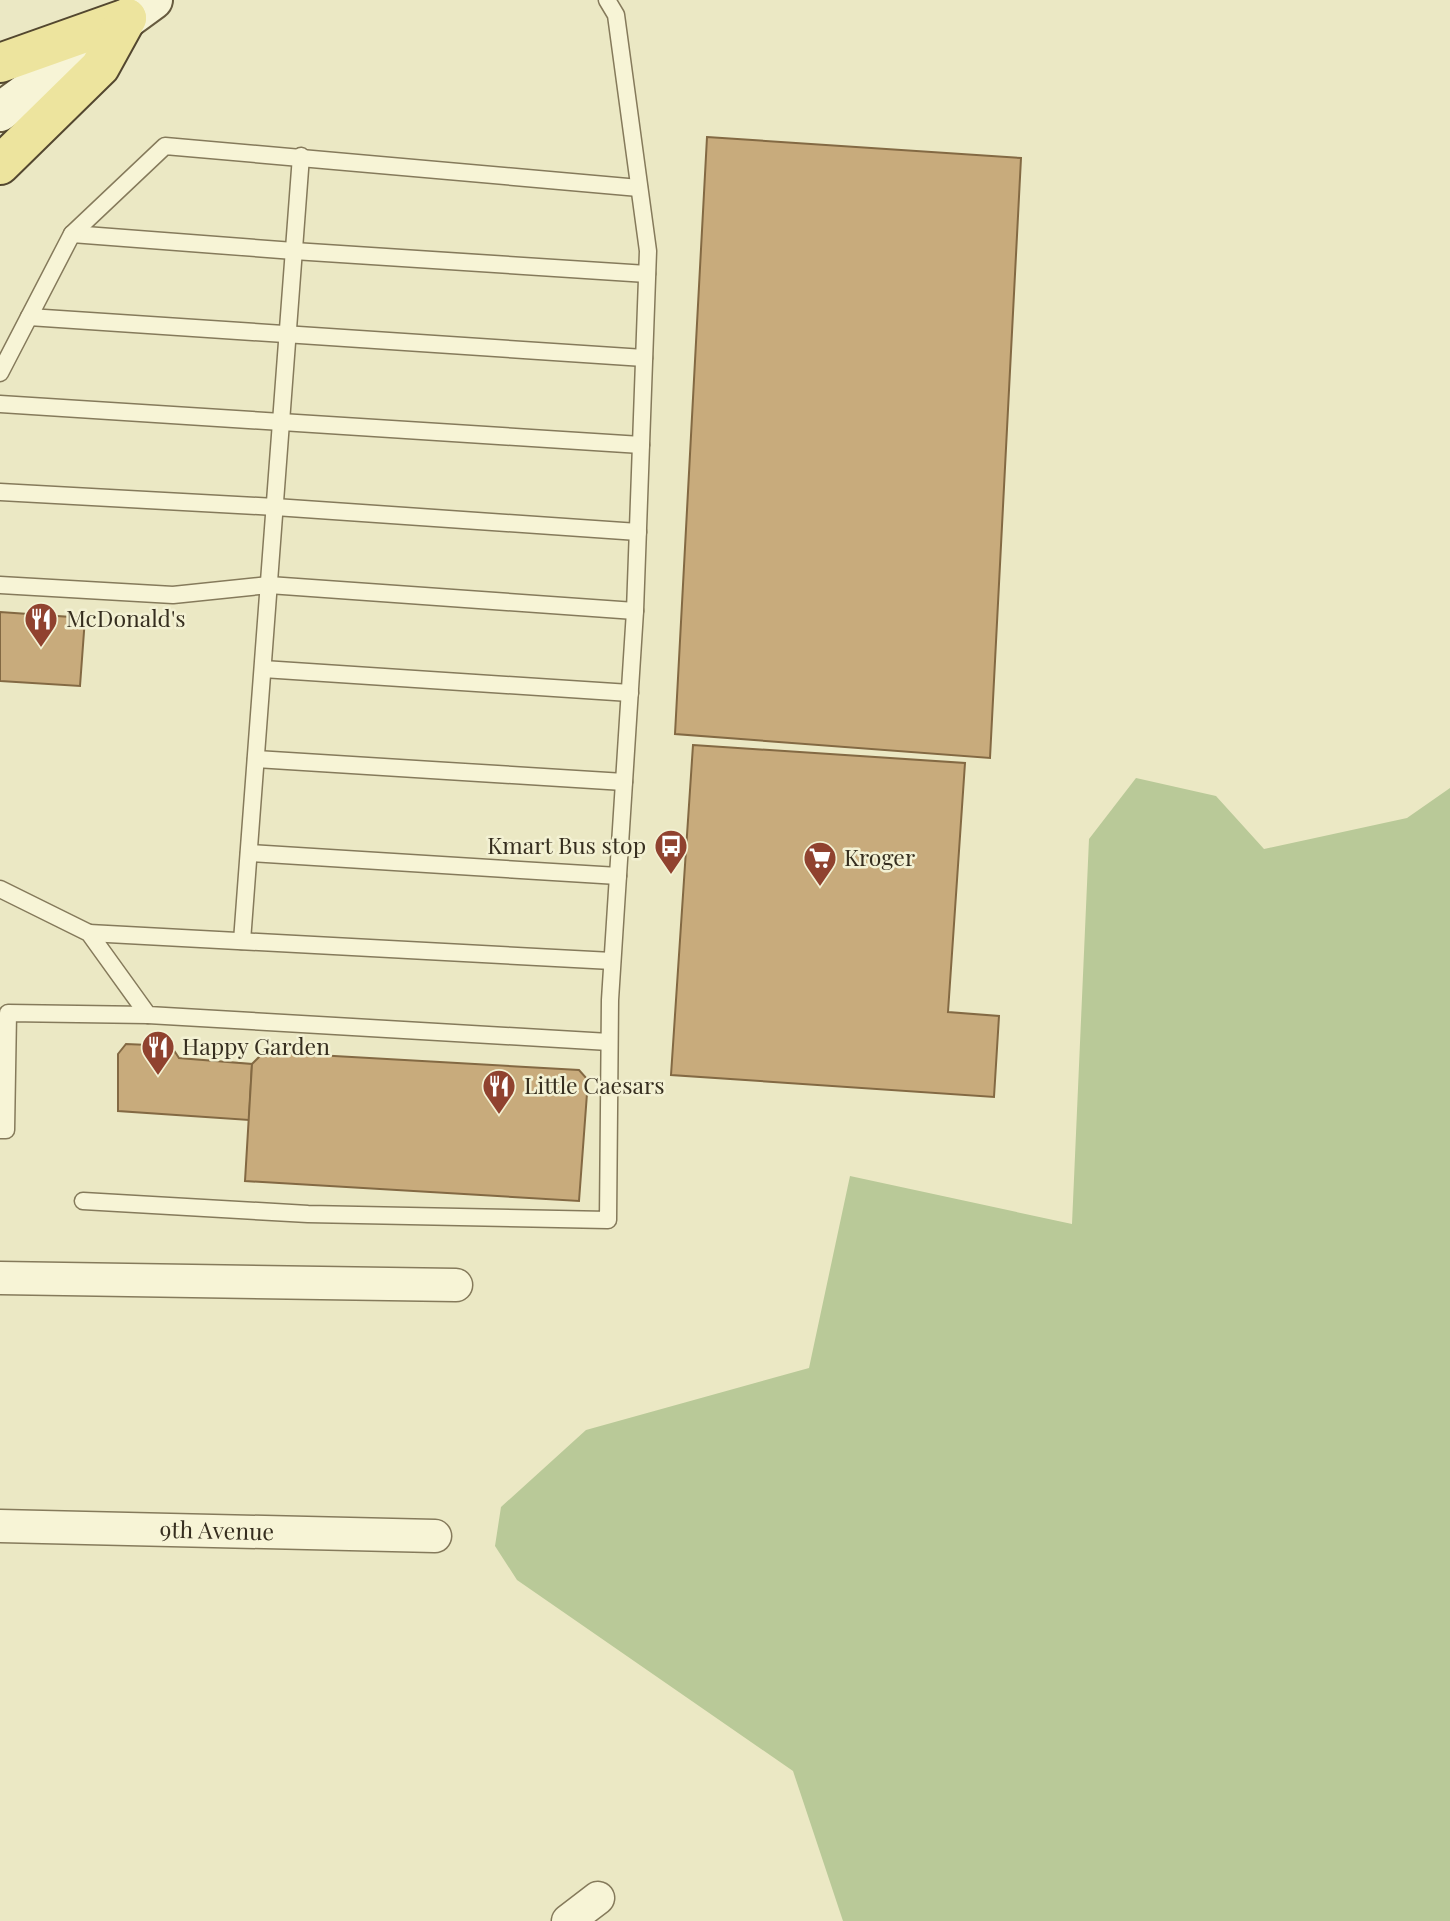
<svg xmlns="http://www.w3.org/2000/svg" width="1450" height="1921" font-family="'Playfair Display',serif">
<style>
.green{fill:#b9c998}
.building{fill:#c8ab7c;stroke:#836943;stroke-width:2}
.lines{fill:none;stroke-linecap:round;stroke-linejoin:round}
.service-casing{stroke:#857a5b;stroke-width:19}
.minor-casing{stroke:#857a5b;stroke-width:35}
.secondary-casing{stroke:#675b3f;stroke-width:42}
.primary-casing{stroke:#53472f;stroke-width:42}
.service{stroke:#f7f4d6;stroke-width:16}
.minor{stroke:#f7f4d6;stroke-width:32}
.secondary{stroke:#f7f4d6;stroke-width:38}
.primary{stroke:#ede49e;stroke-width:38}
.labels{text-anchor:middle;stroke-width:5;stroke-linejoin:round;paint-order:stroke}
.poi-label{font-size:23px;fill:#362e1f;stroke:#f3f1d3;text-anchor:start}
.street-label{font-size:23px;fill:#362e1f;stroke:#f3f1d3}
</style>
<rect width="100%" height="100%" fill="#ebe8c4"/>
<!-- green -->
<path class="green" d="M 1136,778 L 1216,796 L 1264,849 L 1407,818 L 1450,788 L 1450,1921 L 843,1921 L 793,1771 L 517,1580 L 495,1546 L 501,1507 L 586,1430 L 809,1368 L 850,1176 L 1072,1224 L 1089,839 Z"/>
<!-- building -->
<g class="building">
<path d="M 707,137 L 1021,158 L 990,758 L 675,734 Z"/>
<path d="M 0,612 L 85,618 L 80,686 L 0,681 Z"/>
<path d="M 693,745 L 965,763 L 948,1012 L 999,1016 L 994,1097 L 671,1075 Z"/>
<path d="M 126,1044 L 171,1046 L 179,1058 L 252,1064 L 249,1120 L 118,1111 L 118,1054 Z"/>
<path d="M 264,1052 L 579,1070 L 588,1080 L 579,1201 L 245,1181 L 252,1064 Z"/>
</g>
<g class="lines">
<defs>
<g id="service">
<path d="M 72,234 L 294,251 L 647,274"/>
<path d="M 29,317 L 644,358"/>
<path d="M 0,373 L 72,234 L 165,146 L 639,188"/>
<path d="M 0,404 L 641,445"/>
<path d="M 0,492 L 275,507 L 638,532"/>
<path d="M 0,585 L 173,595 L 269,585 L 635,611"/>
<path d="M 263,669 L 630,693"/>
<path d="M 256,759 L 624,782"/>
<path d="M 249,853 L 618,876"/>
<path d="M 0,889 L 89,933 L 148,1015 L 609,1042"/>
<path d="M 89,933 L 612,961"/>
<path d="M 242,941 L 301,156"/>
<path d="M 0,1130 L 6,1130 L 8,1013 L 148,1015"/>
<path d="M 83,1201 L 308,1214 L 608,1220 L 610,1000 L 635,611 L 648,251 L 616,15 L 607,0"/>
</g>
<g id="minor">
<path d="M 0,1278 L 456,1285"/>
<path id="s1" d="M 0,1526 L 435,1536"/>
<path d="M 568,1921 L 598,1898"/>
</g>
<path id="secondary" d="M 0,112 L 153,0"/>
<g id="primary">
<path d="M 0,63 L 127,18"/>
<path d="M 0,165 L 100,67 L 127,18"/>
</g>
</defs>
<!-- service casing -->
<use href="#service" class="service-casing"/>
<!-- minor casing -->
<use href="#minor" class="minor-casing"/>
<!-- secondary casing -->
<use href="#secondary" class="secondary-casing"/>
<!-- primary casing -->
<use href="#primary" class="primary-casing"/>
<!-- service -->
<use href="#service" class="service"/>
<!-- minor -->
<use href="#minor" class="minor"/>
<!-- secondary -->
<use href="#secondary" class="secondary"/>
<!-- primary -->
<use href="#primary" class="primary"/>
</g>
<!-- icons -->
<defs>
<symbol id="restaurant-pin" viewBox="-11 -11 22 30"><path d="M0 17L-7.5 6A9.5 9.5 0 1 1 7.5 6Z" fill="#90422f" stroke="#f3f1d3"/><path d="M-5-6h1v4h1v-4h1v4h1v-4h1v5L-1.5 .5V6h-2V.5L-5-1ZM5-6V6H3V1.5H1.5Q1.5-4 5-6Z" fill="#fff"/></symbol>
<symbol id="bus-pin" viewBox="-11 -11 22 30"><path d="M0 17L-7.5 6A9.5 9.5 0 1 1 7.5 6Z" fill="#90422f" stroke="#f3f1d3"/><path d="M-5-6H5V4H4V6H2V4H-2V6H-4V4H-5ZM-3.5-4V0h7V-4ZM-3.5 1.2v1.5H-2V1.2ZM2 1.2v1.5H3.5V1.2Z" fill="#fff"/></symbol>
<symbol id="supermarket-pin" viewBox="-11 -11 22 30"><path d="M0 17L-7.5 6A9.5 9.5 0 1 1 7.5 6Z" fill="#90422f" stroke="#f3f1d3"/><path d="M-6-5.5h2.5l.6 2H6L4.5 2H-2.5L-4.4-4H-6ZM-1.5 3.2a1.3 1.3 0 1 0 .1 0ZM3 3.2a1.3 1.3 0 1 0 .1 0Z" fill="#fff"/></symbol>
</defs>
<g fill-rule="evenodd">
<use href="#restaurant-pin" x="22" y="600" width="38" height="52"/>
<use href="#bus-pin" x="652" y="827" width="38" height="52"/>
<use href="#supermarket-pin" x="801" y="839" width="38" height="52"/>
<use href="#restaurant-pin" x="139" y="1028" width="38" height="52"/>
<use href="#restaurant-pin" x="480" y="1067" width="38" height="52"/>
</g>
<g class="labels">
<!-- poi labels -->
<g class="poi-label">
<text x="66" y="627">McDonald's</text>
<text x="646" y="854" text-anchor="end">Kmart Bus stop</text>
<text x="844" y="866">Kroger</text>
<text x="182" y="1055">Happy Garden</text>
<text x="524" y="1094">Little Caesars</text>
</g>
<!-- street labels -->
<g class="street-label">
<text dy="8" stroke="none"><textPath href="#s1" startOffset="217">9th Avenue</textPath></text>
</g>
</g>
</svg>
